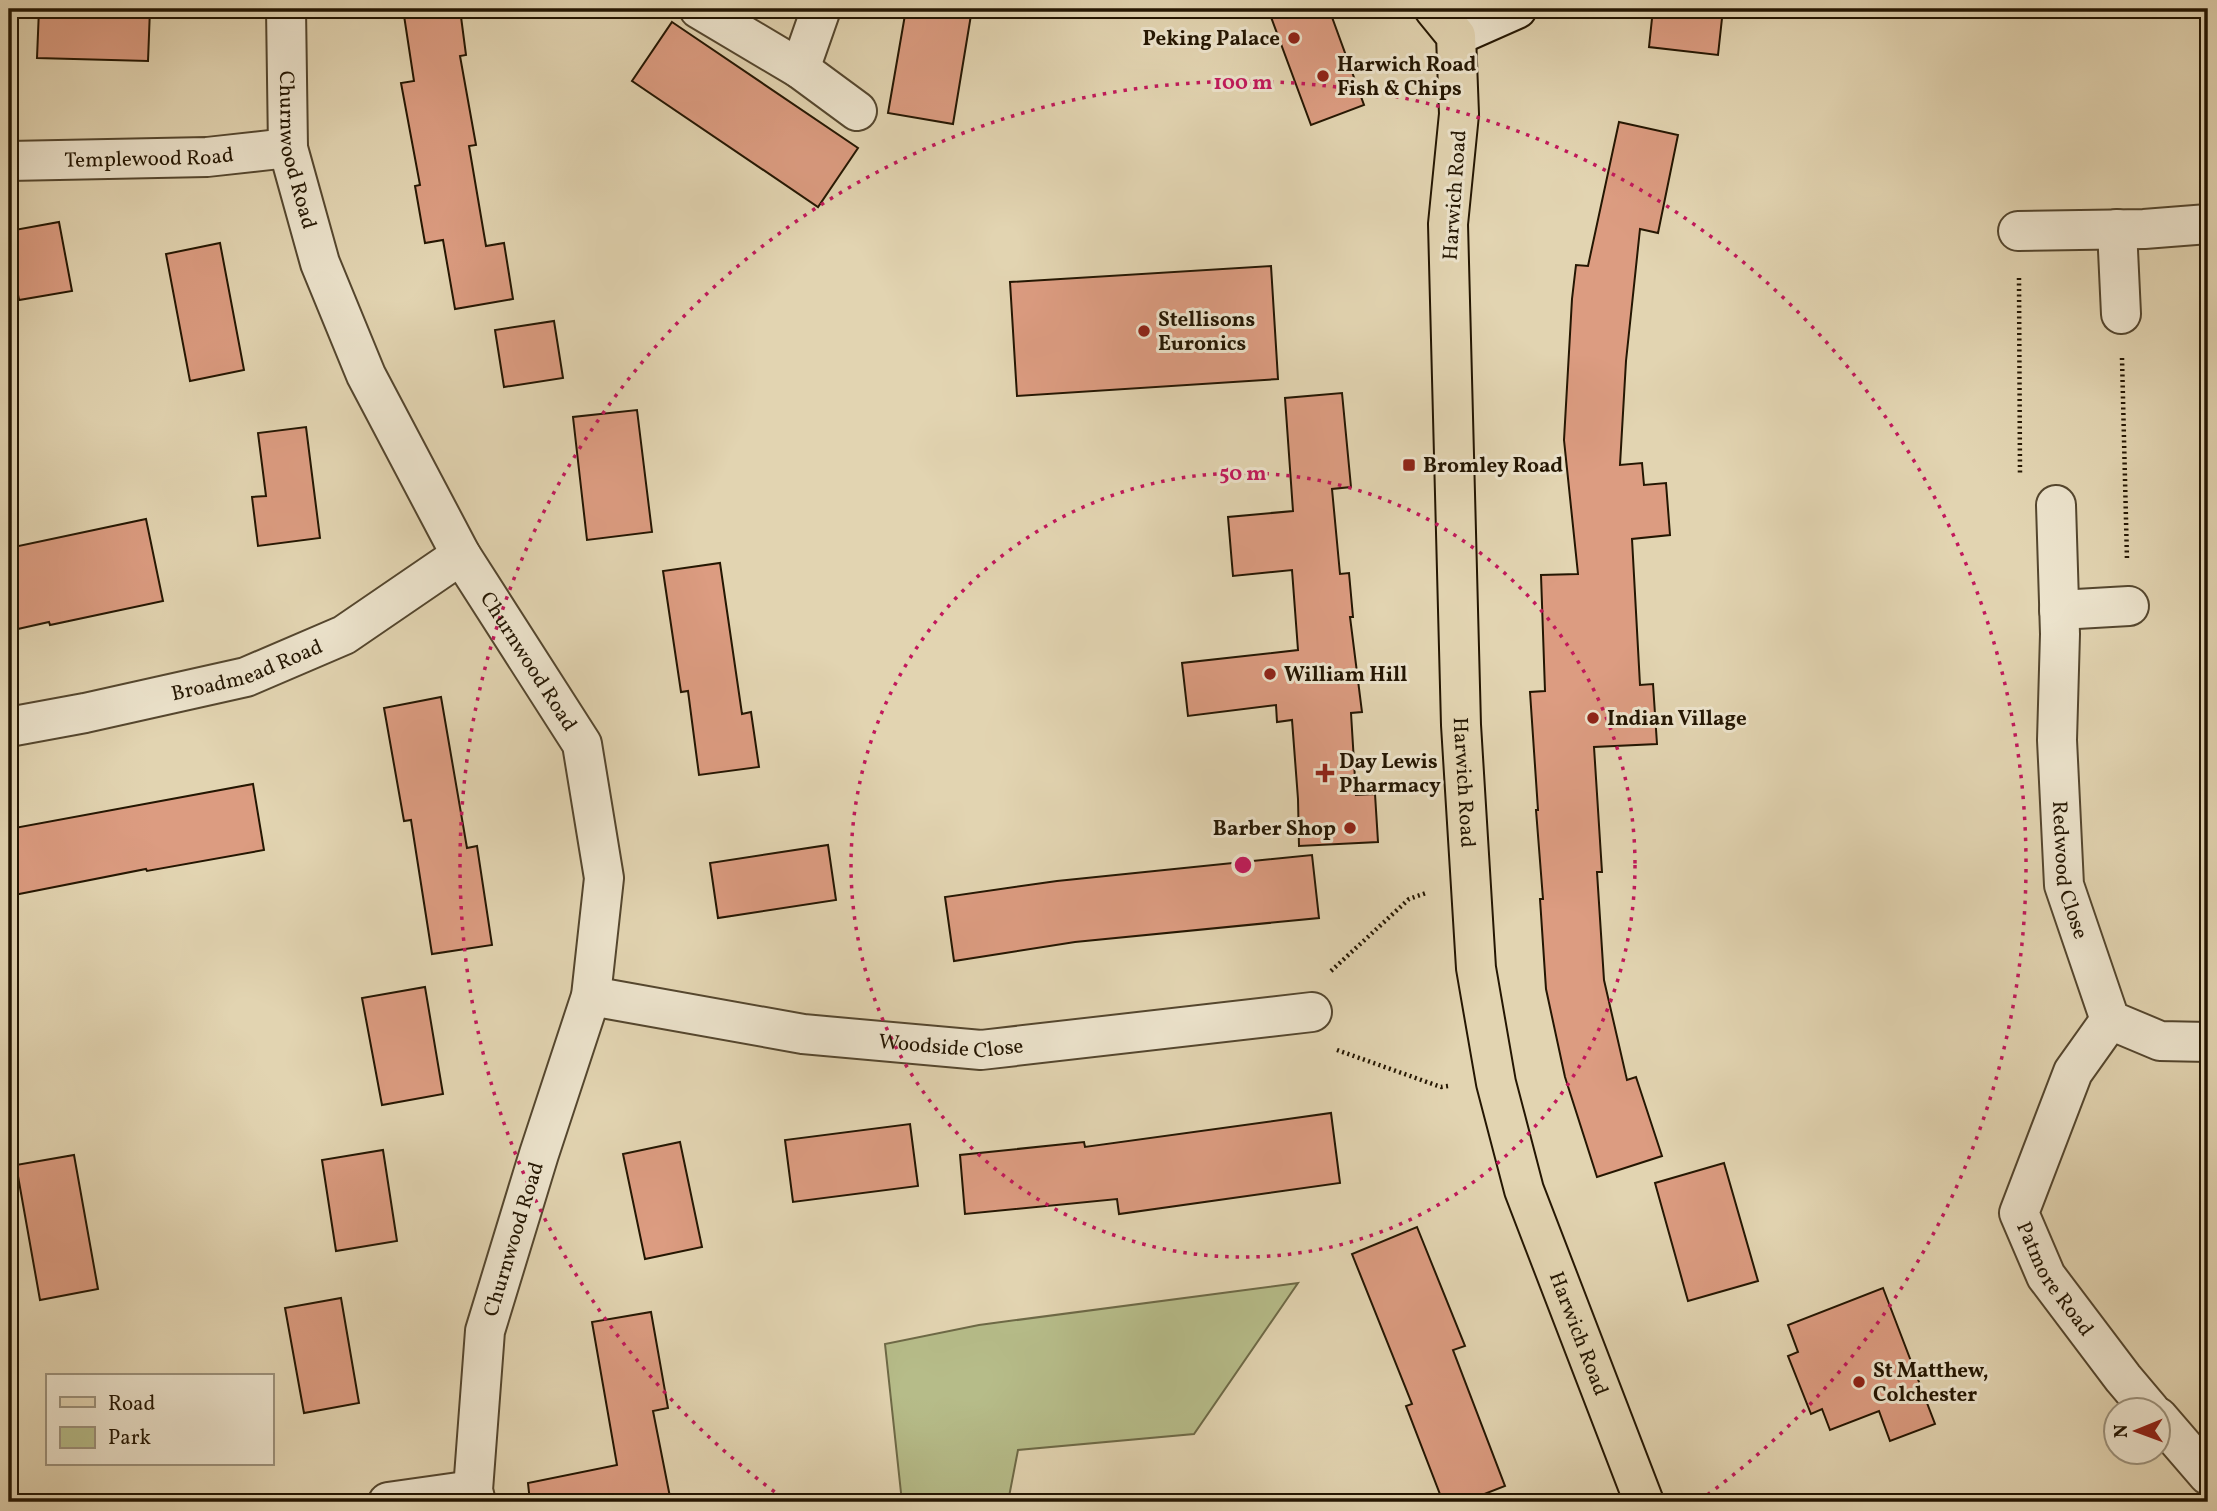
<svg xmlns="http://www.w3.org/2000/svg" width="2217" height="1511" font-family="Vollkorn,serif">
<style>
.green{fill:#b6bc89;stroke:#6d6946;stroke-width:2}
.building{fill:#dc9c81;stroke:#241602;stroke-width:2}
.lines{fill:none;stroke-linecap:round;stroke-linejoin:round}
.street-casing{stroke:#54462e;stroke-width:42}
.secondary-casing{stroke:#241602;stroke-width:42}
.primary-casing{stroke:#241602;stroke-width:42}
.path{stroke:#241602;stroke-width:4.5;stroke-dasharray:2 3.5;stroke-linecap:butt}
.street{stroke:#ece3cc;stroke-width:38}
.secondary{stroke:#ece3cc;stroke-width:38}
.primary{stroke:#e2d4b1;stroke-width:38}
.ring{fill:none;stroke:#c2185b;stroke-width:3.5;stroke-dasharray:3.5 7}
.poi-dot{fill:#8f2418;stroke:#ece3cc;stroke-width:2.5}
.labels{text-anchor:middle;stroke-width:6;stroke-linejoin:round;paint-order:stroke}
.poi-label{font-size:21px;font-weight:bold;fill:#241602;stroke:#ece3cc;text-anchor:start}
.street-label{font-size:21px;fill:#241602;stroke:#ece3cc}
.centre{fill:#c2185b;stroke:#ece3cc;stroke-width:3.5}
.ring-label{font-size:21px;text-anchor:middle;font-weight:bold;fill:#c2185b;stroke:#ece3cc;stroke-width:6;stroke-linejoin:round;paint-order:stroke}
</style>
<rect width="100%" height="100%" fill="#e2d4b1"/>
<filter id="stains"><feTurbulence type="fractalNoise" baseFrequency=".00286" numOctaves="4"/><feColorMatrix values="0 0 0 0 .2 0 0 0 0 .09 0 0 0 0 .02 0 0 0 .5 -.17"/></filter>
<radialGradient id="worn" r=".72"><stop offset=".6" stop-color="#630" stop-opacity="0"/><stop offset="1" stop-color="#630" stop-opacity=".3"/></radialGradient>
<!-- green -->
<path class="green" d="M 1298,1283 L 1194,1434 L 1018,1450 L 1008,1502 L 902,1502 L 885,1344 L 979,1325 Z"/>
<!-- building -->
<g class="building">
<path d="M 39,9 L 102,11 L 102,9 L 150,9 L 148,61 L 37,58 Z"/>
<path d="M 403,9 L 460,9 L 466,55 L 460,56 L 476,145 L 469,146 L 486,246 L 504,243 L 513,299 L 455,309 L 443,240 L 425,243 L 415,186 L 420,185 L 401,83 L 414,81 Z"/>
<path d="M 906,9 L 972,9 L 953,124 L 888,113 Z"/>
<path d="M 1268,9 L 1329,9 L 1364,105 L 1311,125 Z"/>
<path d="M 1653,9 L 1723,9 L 1718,55 L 1649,47 Z"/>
<path d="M 672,22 L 858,148 L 818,207 L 632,81 Z"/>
<path d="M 1619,122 L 1678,135 L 1658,233 L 1640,229 L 1626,361 L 1620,465 L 1642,463 L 1644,485 L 1666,483 L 1670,535 L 1632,539 L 1640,685 L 1653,684 L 1657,744 L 1594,747 L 1602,872 L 1597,872 L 1604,980 L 1627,1080 L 1636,1077 L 1662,1156 L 1597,1177 L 1565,1077 L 1546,989 L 1540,899 L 1543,899 L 1536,810 L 1538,810 L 1530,692 L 1545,691 L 1541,575 L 1578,574 L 1564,440 L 1572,299 L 1576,265 L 1588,266 Z"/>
<path d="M 59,222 L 72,291 L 19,300 L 9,248 L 9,231 Z"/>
<path d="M 220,243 L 244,370 L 190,381 L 166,254 Z"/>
<path d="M 1271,266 L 1278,379 L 1017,396 L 1010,282 Z"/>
<path d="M 554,321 L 563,378 L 504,387 L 495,330 Z"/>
<path d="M 1342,393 L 1351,487 L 1332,489 L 1340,574 L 1349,573 L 1353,617 L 1350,617 L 1362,712 L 1351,713 L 1356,795 L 1375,794 L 1378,842 L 1299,846 L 1298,799 L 1292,720 L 1277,722 L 1276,705 L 1188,716 L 1182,663 L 1298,650 L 1292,570 L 1233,576 L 1228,517 L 1293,511 L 1285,398 Z"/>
<path d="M 637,410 L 652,532 L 587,540 L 573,417 Z"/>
<path d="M 306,427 L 320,538 L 258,546 L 252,497 L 266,496 L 258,433 Z"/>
<path d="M 146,519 L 163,601 L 50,625 L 49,622 L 9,631 L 9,548 Z"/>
<path d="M 720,563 L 742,714 L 751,712 L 759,767 L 699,775 L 688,691 L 681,692 L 663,571 Z"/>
<path d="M 441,697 L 467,848 L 477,846 L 492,945 L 432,954 L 411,820 L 404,821 L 384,708 Z"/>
<path d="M 253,784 L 264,850 L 147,871 L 146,869 L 9,896 L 9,829 Z"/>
<path d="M 828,845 L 836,900 L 718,918 L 710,863 Z"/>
<path d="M 1312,855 L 1319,918 L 1075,942 L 954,961 L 945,897 L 1057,881 Z"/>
<path d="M 425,987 L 443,1094 L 382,1105 L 362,998 Z"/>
<path d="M 1331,1113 L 1340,1183 L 1119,1214 L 1117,1199 L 965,1214 L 960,1155 L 1084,1142 L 1085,1147 Z"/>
<path d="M 910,1124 L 918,1186 L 793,1202 L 785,1140 Z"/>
<path d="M 680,1142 L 702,1247 L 645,1259 L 623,1154 Z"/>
<path d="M 383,1150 L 397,1241 L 336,1251 L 322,1160 Z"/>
<path d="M 74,1155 L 98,1289 L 40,1300 L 16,1165 Z"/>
<path d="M 1724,1163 L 1758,1281 L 1688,1301 L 1655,1183 Z"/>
<path d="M 1417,1227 L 1465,1346 L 1453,1350 L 1505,1486 L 1464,1502 L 1443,1502 L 1406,1406 L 1412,1404 L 1352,1254 Z"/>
<path d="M 1883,1288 L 1935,1424 L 1890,1441 L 1879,1411 L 1830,1430 L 1822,1409 L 1811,1414 L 1788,1356 L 1798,1352 L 1788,1325 Z"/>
<path d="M 341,1298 L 359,1403 L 304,1413 L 285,1308 Z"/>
<path d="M 651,1312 L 668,1408 L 653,1411 L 671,1502 L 530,1502 L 528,1483 L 617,1465 L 592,1322 Z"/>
</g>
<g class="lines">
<defs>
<g id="street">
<path id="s1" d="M 286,9 L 288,148 L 320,263 L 366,375 L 461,555 L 582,744 L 604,878 L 591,996 L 539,1154 L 485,1331 L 473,1490 L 476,1502"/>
<path d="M 699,9 L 800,69 L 857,111"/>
<path d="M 800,69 L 821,9"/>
<path id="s2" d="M 9,161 L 207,157 L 288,148"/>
<path d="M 2117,229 L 2121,314"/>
<path d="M 2018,231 L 2144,229 L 2208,224"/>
<path id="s3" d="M 2056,505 L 2060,634 L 2057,740 L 2064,885 L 2110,1020 L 2160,1041 L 2208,1042"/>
<path d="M 2059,610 L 2129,606"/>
<path id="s4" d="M 9,727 L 85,713 L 246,677 L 344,635 L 461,555"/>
<path id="s5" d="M 591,996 L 803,1034 L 981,1050 L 1312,1012"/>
<path id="s6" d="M 2110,1020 L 2073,1072 L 2019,1213 L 2046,1276 L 2123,1378 L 2150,1410"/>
<path d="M 2158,1417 L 2208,1475"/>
<path d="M 388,1502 L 473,1490"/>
</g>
<path id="secondary" d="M 1456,36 L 1517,9"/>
<g id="primary">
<path id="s7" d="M 1434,9 L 1456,36 L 1459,114 L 1448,224 L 1461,725 L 1476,968 L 1496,1083 L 1524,1190 L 1644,1502"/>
</g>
</defs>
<!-- street casing -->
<use href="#street" class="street-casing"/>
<!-- secondary casing -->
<use href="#secondary" class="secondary-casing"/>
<!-- primary casing -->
<use href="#primary" class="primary-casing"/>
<!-- path -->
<g class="path">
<path d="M 2019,278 L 2020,476"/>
<path d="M 2122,358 L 2127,560"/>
<path d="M 1331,971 L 1409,899 L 1426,893"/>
<path d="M 1337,1050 L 1441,1087 L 1448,1086"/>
</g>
<!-- street -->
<use href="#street" class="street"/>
<!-- secondary -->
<use href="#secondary" class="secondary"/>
<!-- primary -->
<use href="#primary" class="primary"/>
</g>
<!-- distance rings -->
<g class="ring">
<circle cx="1243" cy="865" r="392"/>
<path d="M783 1498A783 783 0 1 1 1703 1498"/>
</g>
<!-- markers -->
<g class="poi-dot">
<circle cx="1294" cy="38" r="7"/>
<circle cx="1323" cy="76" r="7"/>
<circle cx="1144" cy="331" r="7"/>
<rect x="1402" y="458" width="14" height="14" rx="3.5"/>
<circle cx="1270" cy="674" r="7"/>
<circle cx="1593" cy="718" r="7"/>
<path d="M1321.5 762.5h7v7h7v7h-7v7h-7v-7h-7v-7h7z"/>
<circle cx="1350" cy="828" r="7"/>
<circle cx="1859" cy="1382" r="7"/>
</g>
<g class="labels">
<!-- poi labels -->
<g class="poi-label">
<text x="1280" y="45" text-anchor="end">Peking Palace</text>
<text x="1337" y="71">Harwich Road<tspan x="1337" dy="24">Fish &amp; Chips</tspan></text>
<text x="1158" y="326">Stellisons<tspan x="1158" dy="24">Euronics</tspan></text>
<text x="1423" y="472">Bromley Road</text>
<text x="1284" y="681">William Hill</text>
<text x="1607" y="725">Indian Village</text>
<text x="1339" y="768">Day Lewis<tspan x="1339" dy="24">Pharmacy</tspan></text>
<text x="1336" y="835" text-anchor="end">Barber Shop</text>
<text x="1873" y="1377">St Matthew,<tspan x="1873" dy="24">Colchester</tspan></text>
</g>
<!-- street labels -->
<g class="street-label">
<text dy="7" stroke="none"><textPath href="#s1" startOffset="142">Churnwood Road</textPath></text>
<text dy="7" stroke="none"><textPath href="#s2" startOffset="140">Templewood Road</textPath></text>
<text transform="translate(1454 195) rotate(-86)" y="7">Harwich Road</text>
<text dy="7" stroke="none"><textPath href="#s1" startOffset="709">Churnwood Road</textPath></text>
<text dy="7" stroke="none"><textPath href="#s4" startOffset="245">Broadmead Road</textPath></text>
<text dy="7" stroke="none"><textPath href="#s7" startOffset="782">Harwich Road</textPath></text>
<text dy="7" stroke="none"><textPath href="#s3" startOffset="366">Redwood Close</textPath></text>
<text dy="7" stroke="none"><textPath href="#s5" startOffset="364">Woodside Close</textPath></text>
<text transform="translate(513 1239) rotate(-73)" y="7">Churnwood Road</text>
<text dy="7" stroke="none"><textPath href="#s6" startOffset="290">Patmore Road</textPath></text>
<text dy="7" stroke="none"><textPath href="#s7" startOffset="1349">Harwich Road</textPath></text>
</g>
</g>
<circle cx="1243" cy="865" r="10" class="centre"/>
<g class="ring-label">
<text x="1243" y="89">100 m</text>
<text x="1243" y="480">50 m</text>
</g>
<!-- margin -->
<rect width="2217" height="1511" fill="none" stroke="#e2d4b1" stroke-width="35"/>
<rect x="10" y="10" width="2196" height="1490" fill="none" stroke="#241602" stroke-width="3.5"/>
<rect x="18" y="18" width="2182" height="1476" fill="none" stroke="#241602" stroke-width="2"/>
<!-- legend -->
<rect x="46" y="1374" width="228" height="91" fill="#ece3cc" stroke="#9c917b" stroke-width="2"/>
<rect x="60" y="1397" width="35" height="10" fill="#e2d4b1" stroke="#9c917b" stroke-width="2"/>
<text x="108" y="1410" font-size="21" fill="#241602">Road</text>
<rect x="60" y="1427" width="35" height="21" fill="#b6bc89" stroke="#9c917b" stroke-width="2"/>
<text x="108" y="1444" font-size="21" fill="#241602">Park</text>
<!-- north arrow -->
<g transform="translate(2137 1431) rotate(269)"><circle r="33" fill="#ece3cc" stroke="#9c917b" stroke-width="2"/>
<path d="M0-5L12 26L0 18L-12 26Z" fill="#8f2418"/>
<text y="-10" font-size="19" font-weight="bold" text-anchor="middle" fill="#241602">N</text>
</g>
<rect width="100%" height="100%" filter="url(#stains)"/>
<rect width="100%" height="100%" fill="url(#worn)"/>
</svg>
